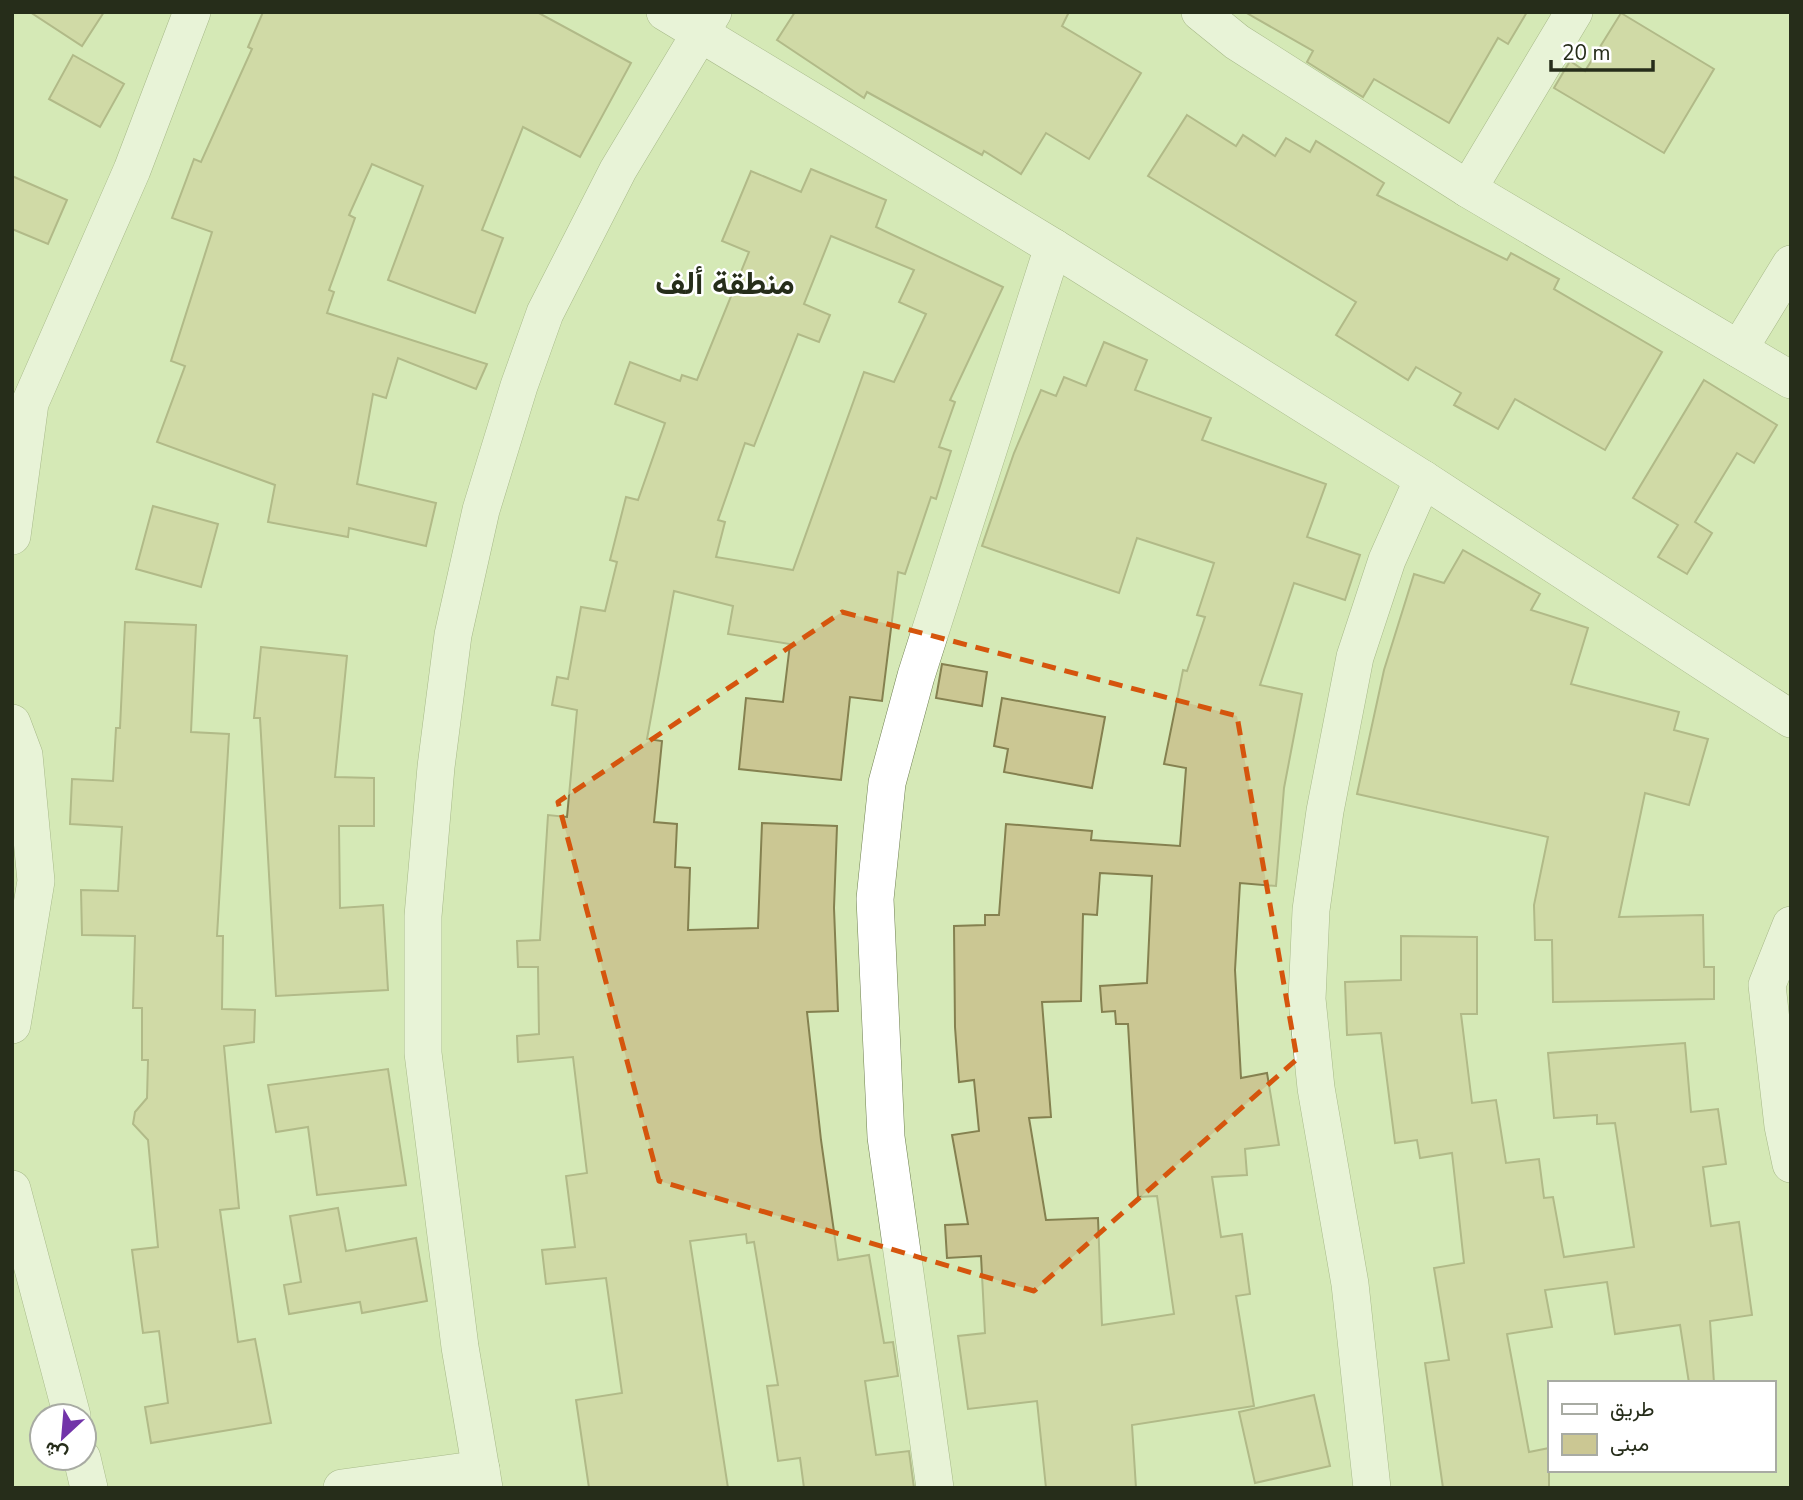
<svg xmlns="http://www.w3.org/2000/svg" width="1803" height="1500" font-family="'Nunito Sans',Vazirmatn,sans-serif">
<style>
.building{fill:#cbc793;stroke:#858150;stroke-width:2;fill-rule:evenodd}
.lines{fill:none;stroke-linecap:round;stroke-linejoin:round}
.minor-casing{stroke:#708052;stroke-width:38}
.minor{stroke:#fff;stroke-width:37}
.marked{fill:none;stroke:#d5550d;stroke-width:5;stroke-dasharray:14 9;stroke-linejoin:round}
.labels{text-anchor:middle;stroke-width:5;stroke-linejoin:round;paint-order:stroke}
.district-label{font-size:32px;font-weight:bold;fill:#262d1a;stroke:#fff}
</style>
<rect width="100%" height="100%" fill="#d6e9b7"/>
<!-- building -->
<g class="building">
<path d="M 30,12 L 104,12 L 82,46 Z"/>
<path d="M 263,12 L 537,12 L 631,63 L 580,157 L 523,127 L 482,230 L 503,238 L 475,313 L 388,280 L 423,186 L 372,164 L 349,215 L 355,218 L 329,290 L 334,292 L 327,313 L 487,364 L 476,389 L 398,358 L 386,398 L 373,394 L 357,484 L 436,503 L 426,546 L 349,528 L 348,537 L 268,522 L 275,485 L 157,442 L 185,366 L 171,361 L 212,232 L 172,218 L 194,159 L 201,162 L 252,49 L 248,47 Z"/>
<path d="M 795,12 L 1069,12 L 1062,26 L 1141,73 L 1089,159 L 1046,133 L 1021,174 L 984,151 L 982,155 L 867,92 L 864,98 L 777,40 Z"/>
<path d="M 1245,12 L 1527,12 L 1508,44 L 1498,38 L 1449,123 L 1374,79 L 1363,97 L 1307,62 L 1313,51 Z"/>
<path d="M 1621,13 L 1714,69 L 1664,153 L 1554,88 L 1570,61 L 1585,71 Z"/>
<path d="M 73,55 L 124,84 L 100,127 L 49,99 Z"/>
<path d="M 1187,115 L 1236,146 L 1243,135 L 1275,156 L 1286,138 L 1310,152 L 1316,141 L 1384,183 L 1377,195 L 1507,260 L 1511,253 L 1559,279 L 1554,289 L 1662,352 L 1605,450 L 1515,399 L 1498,429 L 1454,405 L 1461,393 L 1416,367 L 1408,380 L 1336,335 L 1356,302 L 1148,176 Z"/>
<path d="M 811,169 L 886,200 L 876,227 L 1003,287 L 950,400 L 955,402 L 939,447 L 951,451 L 936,499 L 931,497 L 905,574 L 898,572 L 882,701 L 850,697 L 841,780 L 739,769 L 746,698 L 783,702 L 790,644 L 728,634 L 733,606 L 674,591 L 647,739 L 662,741 L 654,822 L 677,824 L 675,867 L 690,868 L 688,930 L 758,928 L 762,823 L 837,826 L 834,908 L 838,1011 L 807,1012 L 821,1140 L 838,1260 L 869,1255 L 884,1343 L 893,1342 L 898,1376 L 865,1381 L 876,1455 L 909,1451 L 914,1488 L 804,1488 L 800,1458 L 778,1461 L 767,1386 L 778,1385 L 754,1242 L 747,1243 L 746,1234 L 690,1241 L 728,1488 L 589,1488 L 576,1400 L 622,1393 L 606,1278 L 546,1284 L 542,1250 L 575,1247 L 566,1176 L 587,1173 L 573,1057 L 518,1062 L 517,1036 L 539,1034 L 538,967 L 518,967 L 517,941 L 540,940 L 548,815 L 567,817 L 577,710 L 552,705 L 557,677 L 568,679 L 581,607 L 605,611 L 617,562 L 610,560 L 626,497 L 638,500 L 665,423 L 615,404 L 630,362 L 680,381 L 682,375 L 697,380 L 749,252 L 722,241 L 751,171 L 801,192 ZM 831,236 L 914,270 L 899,302 L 926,314 L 894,382 L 864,372 L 793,570 L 716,557 L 725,522 L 718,520 L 745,443 L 754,446 L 798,334 L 819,342 L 830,315 L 804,304 Z"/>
<path d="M 12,176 L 67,200 L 48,244 L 12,229 Z"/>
<path d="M 1104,342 L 1147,360 L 1135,390 L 1211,418 L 1202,440 L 1326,484 L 1307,537 L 1360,555 L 1345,600 L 1294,583 L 1260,685 L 1302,694 L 1284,788 L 1276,886 L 1240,883 L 1235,970 L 1241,1078 L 1267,1073 L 1279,1145 L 1245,1149 L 1247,1175 L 1212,1177 L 1221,1237 L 1242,1234 L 1250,1294 L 1236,1296 L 1254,1406 L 1132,1425 L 1136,1488 L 1046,1488 L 1037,1401 L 968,1409 L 958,1336 L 985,1333 L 981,1256 L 947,1258 L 945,1225 L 968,1224 L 952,1135 L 979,1131 L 974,1080 L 959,1082 L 955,1027 L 954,926 L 985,925 L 985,915 L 999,915 L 1006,824 L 1092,831 L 1091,840 L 1180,846 L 1186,768 L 1164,764 L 1183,670 L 1187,671 L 1205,617 L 1197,615 L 1214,563 L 1137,538 L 1119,593 L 982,546 L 1014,453 L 1041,390 L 1056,396 L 1064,377 L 1086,386 ZM 1100,873 L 1152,876 L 1147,983 L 1100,986 L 1102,1012 L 1115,1011 L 1116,1024 L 1128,1024 L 1138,1197 L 1157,1196 L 1174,1314 L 1102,1325 L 1098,1218 L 1046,1220 L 1029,1118 L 1051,1117 L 1042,1002 L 1081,1001 L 1083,914 L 1097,915 Z"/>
<path d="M 1704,380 L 1777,425 L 1754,463 L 1737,453 L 1695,522 L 1712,533 L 1687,574 L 1658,557 L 1678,525 L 1633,498 Z"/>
<path d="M 153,506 L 218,524 L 201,587 L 136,569 Z"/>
<path d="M 1463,550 L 1540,594 L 1531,610 L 1588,628 L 1571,684 L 1679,712 L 1674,730 L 1708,739 L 1689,805 L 1645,793 L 1619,917 L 1703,915 L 1704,967 L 1714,967 L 1714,999 L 1553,1002 L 1552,940 L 1535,940 L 1534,905 L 1548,837 L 1357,794 L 1384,670 L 1414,574 L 1444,583 Z"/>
<path d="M 125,622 L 196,625 L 191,732 L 229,734 L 217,936 L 223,936 L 222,1009 L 255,1010 L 254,1042 L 224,1046 L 239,1208 L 220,1210 L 238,1342 L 255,1339 L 271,1423 L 151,1443 L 145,1407 L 168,1403 L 159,1331 L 143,1333 L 132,1250 L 158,1247 L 148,1140 L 133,1124 L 135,1112 L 147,1098 L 148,1060 L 142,1060 L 142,1008 L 133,1008 L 135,936 L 82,935 L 81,890 L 118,891 L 122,827 L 70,824 L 72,779 L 113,781 L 116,728 L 120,728 Z"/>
<path d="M 261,647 L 347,656 L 335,777 L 374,778 L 374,826 L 339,826 L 340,908 L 383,905 L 388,990 L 276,996 L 260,718 L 254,718 Z"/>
<path d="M 942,664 L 987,672 L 982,706 L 936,698 Z"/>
<path d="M 1002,698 L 1105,717 L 1092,788 L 1004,772 L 1008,749 L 994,746 Z"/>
<path d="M 1401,936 L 1477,937 L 1477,1014 L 1461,1014 L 1472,1103 L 1496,1100 L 1506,1163 L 1539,1159 L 1544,1198 L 1553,1197 L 1564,1257 L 1634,1247 L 1615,1123 L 1597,1124 L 1597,1115 L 1554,1118 L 1548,1053 L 1685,1043 L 1691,1112 L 1718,1109 L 1726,1164 L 1703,1167 L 1711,1226 L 1739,1222 L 1752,1315 L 1710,1321 L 1714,1383 L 1689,1383 L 1680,1325 L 1615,1334 L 1607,1282 L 1545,1290 L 1552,1327 L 1507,1334 L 1529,1452 L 1549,1448 L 1549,1488 L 1443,1488 L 1425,1363 L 1449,1360 L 1434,1268 L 1464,1263 L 1452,1153 L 1420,1158 L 1417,1140 L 1395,1143 L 1381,1033 L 1347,1035 L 1345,982 L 1401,980 Z"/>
<path d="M 388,1069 L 406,1185 L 317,1195 L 308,1127 L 276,1132 L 268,1085 Z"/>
<path d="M 338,1208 L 346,1251 L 416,1238 L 427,1301 L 362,1313 L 360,1302 L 289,1314 L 284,1285 L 301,1282 L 290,1216 Z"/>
<path d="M 1314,1395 L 1330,1466 L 1255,1483 L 1239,1412 Z"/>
</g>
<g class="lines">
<defs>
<g id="minor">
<path d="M 665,12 L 1053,247 L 1423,479 L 1791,719"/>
<path d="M 1200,12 L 1237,42 L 1468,189 L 1791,380"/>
<path d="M 1468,189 L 1574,12"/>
<path d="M 1739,349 L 1791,264"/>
<path d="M 12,536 L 30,403 L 132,170 L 192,12"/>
<path d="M 12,723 L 24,755 L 36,881 L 12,1025"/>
<path d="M 1791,925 L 1767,985 L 1783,1126 L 1791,1164"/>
<path d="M 12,1189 L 72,1416"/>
<path d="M 82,1458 L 89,1488"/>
<path d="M 342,1488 L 481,1469"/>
<path d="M 484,1488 L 460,1347 L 423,1053 L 423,916 L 436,767 L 453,635 L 481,510 L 519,386 L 545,313 L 618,170 L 713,12"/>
<path d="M 935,1488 L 886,1137 L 875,899 L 887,783 L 916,676 L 1053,247"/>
<path d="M 1372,1488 L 1350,1284 L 1316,1088 L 1307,999 L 1311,910 L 1325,811 L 1355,657 L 1387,560 L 1423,479"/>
</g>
</defs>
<!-- minor casing -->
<use href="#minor" class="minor-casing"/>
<!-- minor -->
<use href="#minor" class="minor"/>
</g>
<!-- marked area -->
<path d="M0 0H1803V1500H0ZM 842,612 L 1237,716 L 1297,1059 L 1034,1291 L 659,1181 L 558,802 Z" fill="#d6e9b7" fill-opacity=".55" fill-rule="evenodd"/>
<path class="marked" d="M 842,612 L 1237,716 L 1297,1059 L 1034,1291 L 659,1181 L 558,802 Z"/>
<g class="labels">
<!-- district labels -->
<g class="district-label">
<text x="725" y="294">منطقة ألف</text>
</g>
</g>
<!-- border -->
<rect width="1803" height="1500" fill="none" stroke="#262d1a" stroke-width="28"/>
<!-- legend -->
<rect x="1548" y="1381" width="228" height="91" fill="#ffffff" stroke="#a8aba3" stroke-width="2"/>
<rect x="1562" y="1404" width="35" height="10" fill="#ffffff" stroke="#a8aba3" stroke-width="2"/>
<text x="1610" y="1416" font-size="21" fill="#262d1a">طريق</text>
<rect x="1562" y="1434" width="35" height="21" fill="#cbc793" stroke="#a8aba3" stroke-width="2"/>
<text x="1610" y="1451" font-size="21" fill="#262d1a">مبنى</text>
<!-- north arrow -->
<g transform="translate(63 1437) rotate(206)"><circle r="33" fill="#ffffff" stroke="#a8aba3" stroke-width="2"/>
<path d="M0-5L12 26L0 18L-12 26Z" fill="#7234a9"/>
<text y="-10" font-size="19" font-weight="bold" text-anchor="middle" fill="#262d1a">ش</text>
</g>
<!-- scale -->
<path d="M1551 60v10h102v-10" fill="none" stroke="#262d1a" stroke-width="3.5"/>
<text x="1562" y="60" font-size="21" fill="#262d1a" stroke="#ffffff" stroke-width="5" paint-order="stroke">20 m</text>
</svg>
